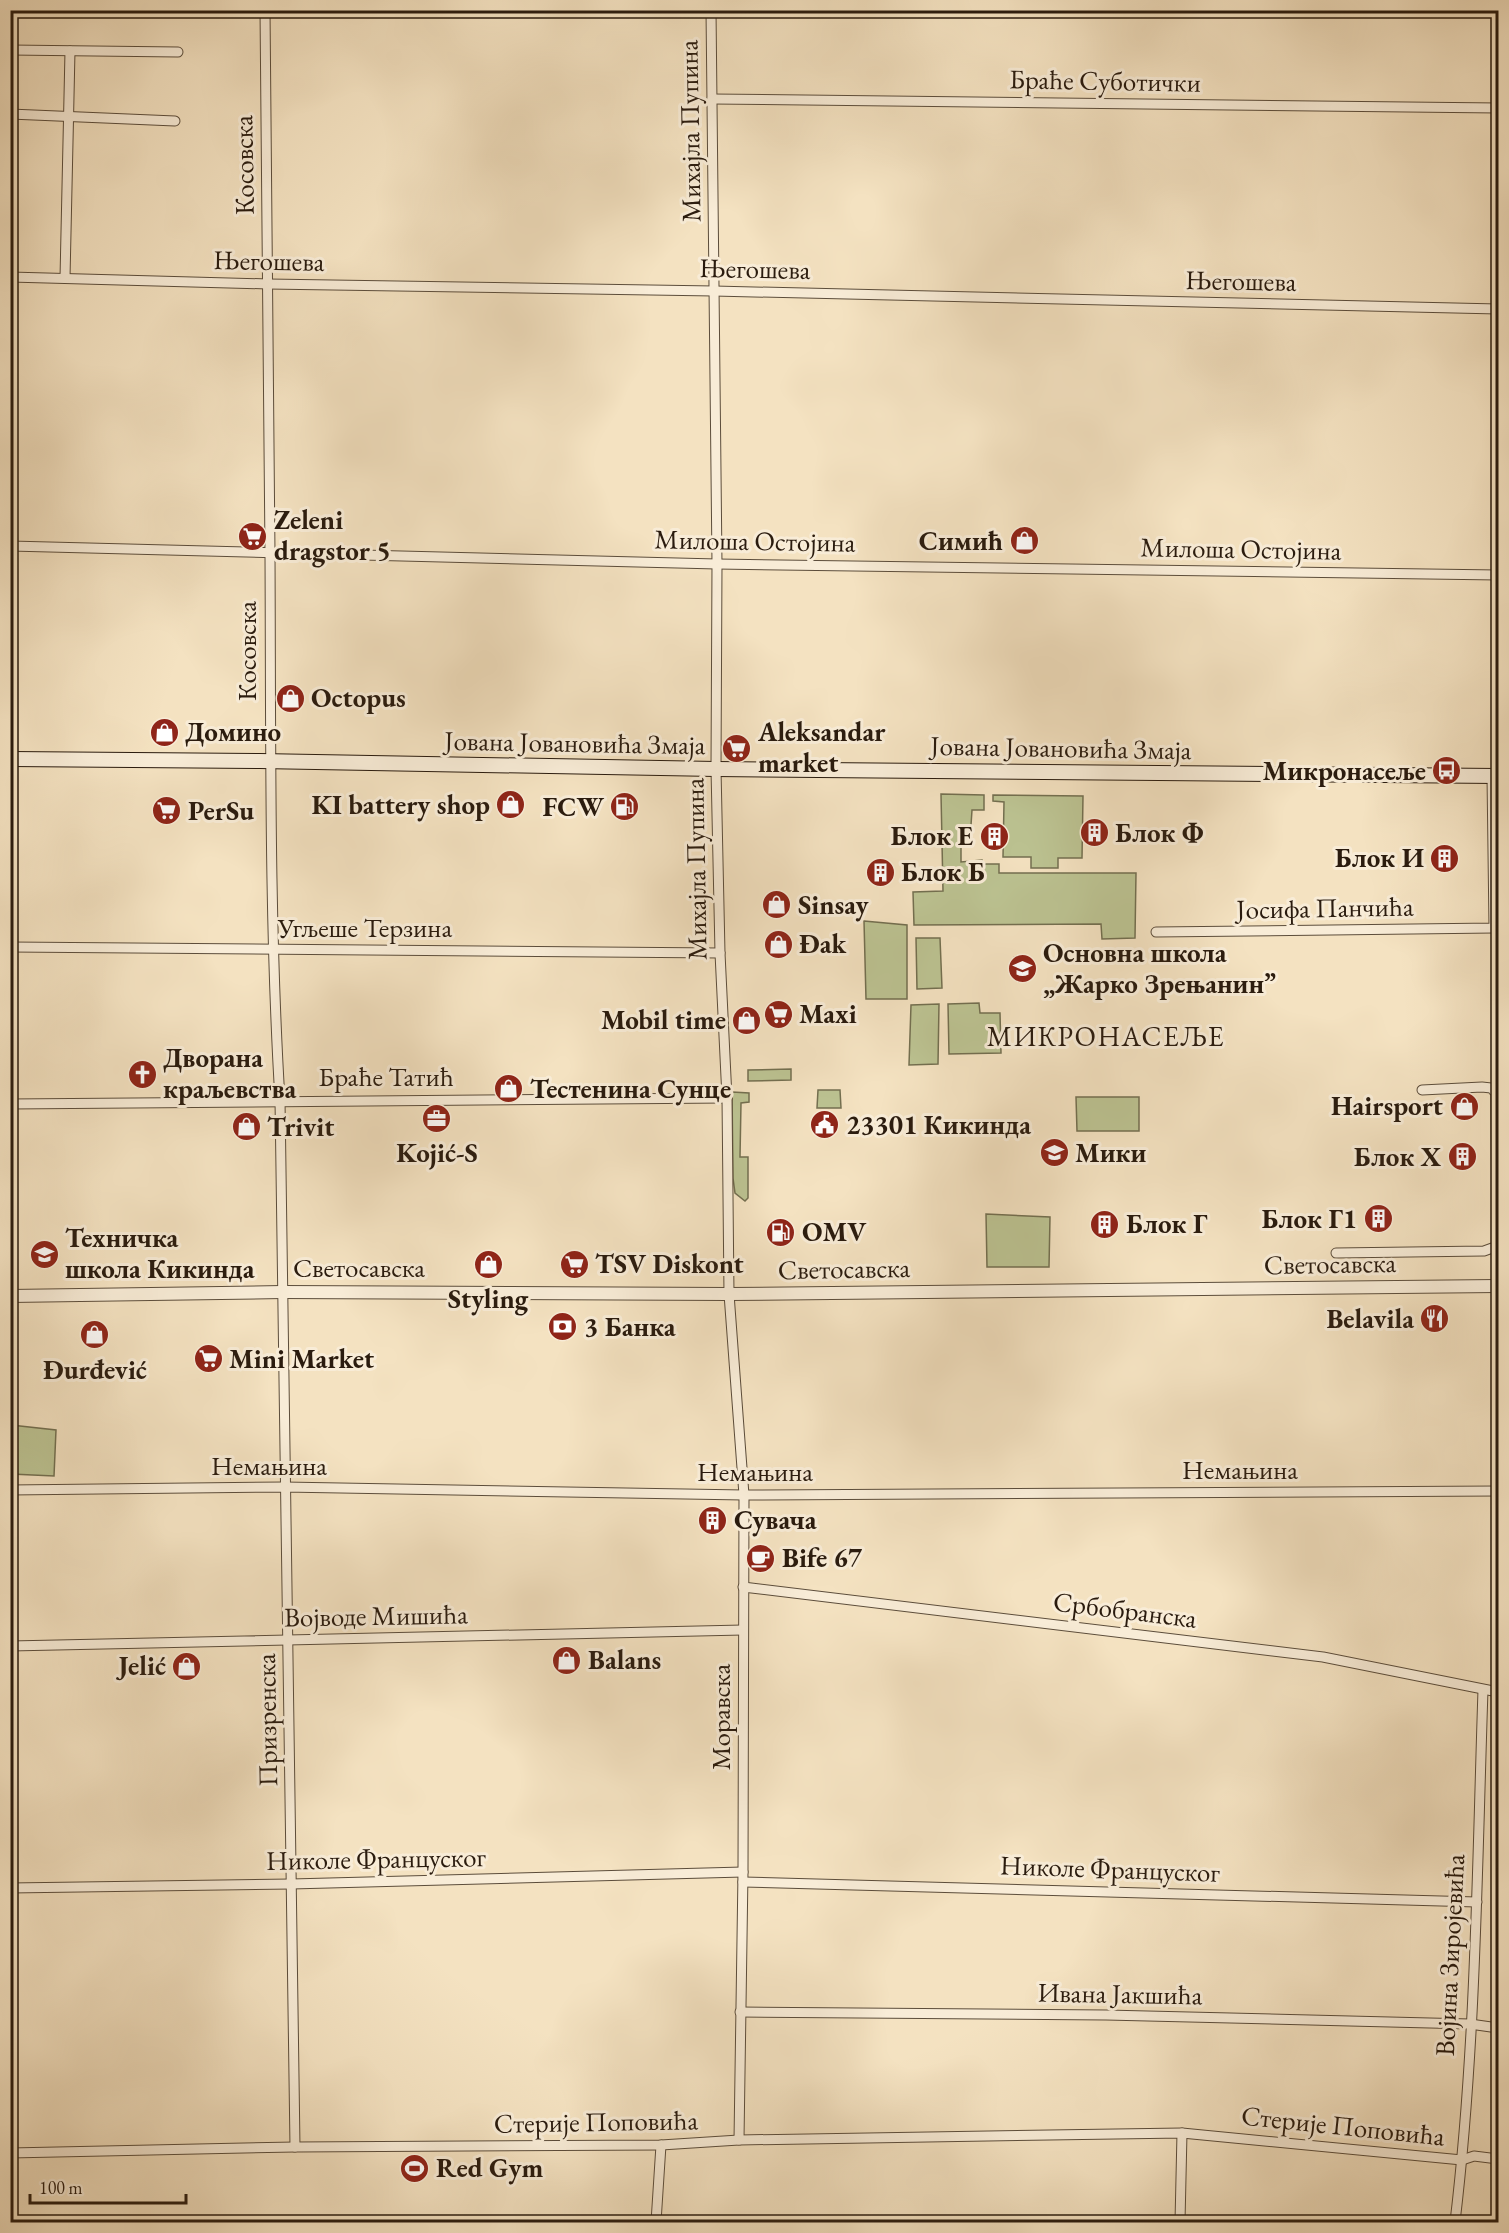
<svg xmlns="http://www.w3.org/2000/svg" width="1509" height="2233" font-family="'EB Garamond',serif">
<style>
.green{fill:#bcc392;stroke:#736f50;stroke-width:1.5}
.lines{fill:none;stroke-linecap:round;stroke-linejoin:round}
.minor-casing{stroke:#5c4d3b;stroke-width:11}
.tertiary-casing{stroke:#5c4d3b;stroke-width:14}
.secondary-casing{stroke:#2a1b0e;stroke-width:16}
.minor{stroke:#f8ecd7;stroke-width:9}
.tertiary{stroke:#f8ecd7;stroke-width:12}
.secondary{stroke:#f8ecd7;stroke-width:14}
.labels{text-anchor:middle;stroke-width:6;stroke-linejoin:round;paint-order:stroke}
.street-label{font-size:27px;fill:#2a1b0e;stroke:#f8ecd7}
.poi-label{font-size:27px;font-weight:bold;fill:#2a1b0e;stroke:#f8ecd7;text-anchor:start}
.neighbourhood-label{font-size:28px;letter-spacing:1.5px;fill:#2a1b0e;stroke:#f8ecd7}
</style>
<rect width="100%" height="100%" fill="#f4e2c1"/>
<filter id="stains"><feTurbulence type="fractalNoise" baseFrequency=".00333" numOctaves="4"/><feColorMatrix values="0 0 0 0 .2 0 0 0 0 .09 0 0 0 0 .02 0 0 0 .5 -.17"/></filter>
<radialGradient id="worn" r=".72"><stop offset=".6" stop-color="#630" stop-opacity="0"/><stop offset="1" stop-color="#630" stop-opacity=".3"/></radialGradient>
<!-- green -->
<g class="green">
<path d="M 941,794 L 984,795 L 984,810 L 972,810 L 971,825 L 961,826 L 961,862 L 982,860 L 982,864 L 999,864 L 999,873 L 1136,873 L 1135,938 L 1102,939 L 1101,924 L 914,925 L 913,892 L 943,891 Z"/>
<path d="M 993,795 L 1083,796 L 1082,858 L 1058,858 L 1058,868 L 1031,868 L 1031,857 L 1003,857 L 1004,802 L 993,801 Z"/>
<path d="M 864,921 L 907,925 L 907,999 L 866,999 Z"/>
<path d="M 916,938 L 940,938 L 942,988 L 917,989 Z"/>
<path d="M 979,1003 L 980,1013 L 1000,1013 L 1001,1053 L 949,1054 L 948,1004 Z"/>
<path d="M 939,1004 L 938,1064 L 909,1065 L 911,1005 Z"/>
<path d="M 791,1069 L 791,1080 L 748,1081 L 748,1070 Z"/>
<path d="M 818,1090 L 840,1090 L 841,1108 L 817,1108 Z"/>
<path d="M 732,1092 L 749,1093 L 749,1102 L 741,1103 L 740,1157 L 748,1157 L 748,1198 L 745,1201 L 735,1193 L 733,1178 Z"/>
<path d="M 1076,1097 L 1139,1097 L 1139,1131 L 1077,1131 Z"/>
<path d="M 986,1214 L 1050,1217 L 1049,1267 L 987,1267 Z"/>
<path d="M 11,1425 L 56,1430 L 54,1476 L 11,1474 Z"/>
</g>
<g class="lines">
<defs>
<g id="minor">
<path d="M 265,10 C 267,191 269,372 270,553 C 271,736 269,918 280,1100 L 295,2147"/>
<path d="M 711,10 L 717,564 L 716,769 L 720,953 L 727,1098 L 729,1294 L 744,1495 L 743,1872 L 739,2140"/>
<path d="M 10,50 L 178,52"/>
<path d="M 712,99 L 1498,108"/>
<path d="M 10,114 L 175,121"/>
<path d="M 10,277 L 268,284 L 714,291 L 1498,309"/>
<path d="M 65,278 L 70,51"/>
<path d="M 10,546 L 717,564 L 1498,575"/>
<path d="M 1156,932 L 1494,928 L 1492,776"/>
<path d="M 10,947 L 720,953"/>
<path d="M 10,1104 L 727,1098"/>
<path d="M 1336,1253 L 1484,1251 L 1495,1247 L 1497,1243 L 1496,1093 L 1491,1088 L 1482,1087 L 1422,1090"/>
<path d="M 10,1490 L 284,1487 L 744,1495 L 1498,1491"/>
<path d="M 743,1587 L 1323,1657 L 1498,1692"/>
<path d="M 10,1646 L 743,1630"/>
<path d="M 743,1882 L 1477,1902"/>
<path d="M 10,1888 L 291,1884 L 743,1872"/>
<path d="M 740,2012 L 1106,2015 L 1470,2024 L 1498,2028"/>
<path d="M 10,2153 L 295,2147 L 661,2145 L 739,2140 L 1182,2133 L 1462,2160 L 1474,2156 L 1498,2159"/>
<path d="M 656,2222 L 661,2145"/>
<path d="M 1180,2222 L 1182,2133"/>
<path d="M 1455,2222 C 1476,2046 1477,1867 1483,1690"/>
</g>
<path id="tertiary" d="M 10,1296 L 282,1292 L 729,1294 L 1498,1286"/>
<path id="secondary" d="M 10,759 L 260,761 L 716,769 L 1498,776"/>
</defs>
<!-- minor casing -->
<use href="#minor" class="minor-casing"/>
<!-- tertiary casing -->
<use href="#tertiary" class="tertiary-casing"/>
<!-- secondary casing -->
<use href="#secondary" class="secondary-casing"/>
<!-- minor -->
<use href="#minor" class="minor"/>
<!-- tertiary -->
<use href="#tertiary" class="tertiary"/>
<!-- secondary -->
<use href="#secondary" class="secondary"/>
</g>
<!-- icons -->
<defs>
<symbol id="supermarket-disc" viewBox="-11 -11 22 22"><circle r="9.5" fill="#8f2418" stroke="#f8ecd7"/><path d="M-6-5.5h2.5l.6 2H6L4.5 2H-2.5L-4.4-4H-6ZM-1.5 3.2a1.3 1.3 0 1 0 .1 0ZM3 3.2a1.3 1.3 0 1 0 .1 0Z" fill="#fff"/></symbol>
<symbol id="shop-disc" viewBox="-11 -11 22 22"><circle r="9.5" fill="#8f2418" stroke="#f8ecd7"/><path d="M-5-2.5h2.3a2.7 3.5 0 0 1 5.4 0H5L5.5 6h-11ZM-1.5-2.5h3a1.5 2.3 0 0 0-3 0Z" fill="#fff"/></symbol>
<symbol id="bus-disc" viewBox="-11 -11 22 22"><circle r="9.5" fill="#8f2418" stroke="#f8ecd7"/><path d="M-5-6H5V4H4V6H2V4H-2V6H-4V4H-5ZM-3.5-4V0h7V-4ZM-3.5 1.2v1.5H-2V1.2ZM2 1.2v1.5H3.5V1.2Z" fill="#fff"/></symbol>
<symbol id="fuel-disc" viewBox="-11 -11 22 22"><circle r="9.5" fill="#8f2418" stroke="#f8ecd7"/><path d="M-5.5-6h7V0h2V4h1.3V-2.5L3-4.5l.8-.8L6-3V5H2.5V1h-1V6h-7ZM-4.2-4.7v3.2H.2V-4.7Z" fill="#fff"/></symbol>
<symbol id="building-disc" viewBox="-11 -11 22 22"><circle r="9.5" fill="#8f2418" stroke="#f8ecd7"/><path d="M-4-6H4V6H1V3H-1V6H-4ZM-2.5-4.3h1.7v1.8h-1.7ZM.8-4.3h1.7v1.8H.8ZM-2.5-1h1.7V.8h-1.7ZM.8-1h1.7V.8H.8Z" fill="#fff"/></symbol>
<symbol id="school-disc" viewBox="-11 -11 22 22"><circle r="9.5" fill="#8f2418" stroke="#f8ecd7"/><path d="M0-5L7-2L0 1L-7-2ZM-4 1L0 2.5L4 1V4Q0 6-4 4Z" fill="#fff"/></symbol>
<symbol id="church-disc" viewBox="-11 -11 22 22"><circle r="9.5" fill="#8f2418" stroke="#f8ecd7"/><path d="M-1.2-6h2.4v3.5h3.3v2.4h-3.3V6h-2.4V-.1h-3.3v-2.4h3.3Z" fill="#fff"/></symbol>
<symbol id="office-disc" viewBox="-11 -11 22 22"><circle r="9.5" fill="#8f2418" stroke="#f8ecd7"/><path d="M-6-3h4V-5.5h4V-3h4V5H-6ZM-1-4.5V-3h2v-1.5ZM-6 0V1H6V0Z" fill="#fff"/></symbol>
<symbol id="civic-disc" viewBox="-11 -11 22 22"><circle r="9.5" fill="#8f2418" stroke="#f8ecd7"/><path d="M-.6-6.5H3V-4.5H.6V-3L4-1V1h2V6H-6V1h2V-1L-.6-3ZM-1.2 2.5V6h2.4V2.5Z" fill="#fff"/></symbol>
<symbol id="restaurant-disc" viewBox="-11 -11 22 22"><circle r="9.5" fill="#8f2418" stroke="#f8ecd7"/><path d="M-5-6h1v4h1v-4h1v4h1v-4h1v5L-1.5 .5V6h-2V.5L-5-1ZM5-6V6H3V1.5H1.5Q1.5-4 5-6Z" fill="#fff"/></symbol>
<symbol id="bank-disc" viewBox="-11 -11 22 22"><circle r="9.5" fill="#8f2418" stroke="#f8ecd7"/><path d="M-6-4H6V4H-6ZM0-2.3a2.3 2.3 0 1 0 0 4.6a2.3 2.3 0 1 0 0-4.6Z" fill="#fff"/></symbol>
<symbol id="cafe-disc" viewBox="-11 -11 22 22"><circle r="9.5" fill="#8f2418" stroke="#f8ecd7"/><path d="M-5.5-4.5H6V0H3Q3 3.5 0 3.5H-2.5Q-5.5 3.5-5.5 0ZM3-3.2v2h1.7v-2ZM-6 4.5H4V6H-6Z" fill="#fff"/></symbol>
<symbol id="stadium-disc" viewBox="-11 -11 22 22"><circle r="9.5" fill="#8f2418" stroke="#f8ecd7"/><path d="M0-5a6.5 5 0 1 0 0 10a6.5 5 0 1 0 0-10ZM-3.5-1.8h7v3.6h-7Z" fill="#fff"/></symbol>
</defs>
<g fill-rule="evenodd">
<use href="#supermarket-disc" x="236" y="520" width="33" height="33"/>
<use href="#shop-disc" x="1008" y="524" width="33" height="33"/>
<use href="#shop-disc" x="274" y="682" width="33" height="33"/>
<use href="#shop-disc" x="148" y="716" width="33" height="33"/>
<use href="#supermarket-disc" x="720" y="732" width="33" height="33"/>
<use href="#bus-disc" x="1430" y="754" width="33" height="33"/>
<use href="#shop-disc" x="494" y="788" width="33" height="33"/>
<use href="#fuel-disc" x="608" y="790" width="33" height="33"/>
<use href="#supermarket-disc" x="150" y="794" width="33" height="33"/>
<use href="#building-disc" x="1078" y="816" width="33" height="33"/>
<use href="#building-disc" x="978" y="820" width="33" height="33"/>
<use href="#building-disc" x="1428" y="842" width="33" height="33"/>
<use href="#building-disc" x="864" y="856" width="33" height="33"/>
<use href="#shop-disc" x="760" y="888" width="33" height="33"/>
<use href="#shop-disc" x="762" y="928" width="33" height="33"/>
<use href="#school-disc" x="1006" y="952" width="33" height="33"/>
<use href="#supermarket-disc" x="762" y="998" width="33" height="33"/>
<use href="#shop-disc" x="730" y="1004" width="33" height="33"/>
<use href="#church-disc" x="126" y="1058" width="33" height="33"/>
<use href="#shop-disc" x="492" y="1072" width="33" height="33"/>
<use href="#shop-disc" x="1448" y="1090" width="33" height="33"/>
<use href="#office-disc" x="420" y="1102" width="33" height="33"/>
<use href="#civic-disc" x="808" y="1108" width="33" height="33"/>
<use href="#shop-disc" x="230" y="1110" width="33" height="33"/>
<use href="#school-disc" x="1038" y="1136" width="33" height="33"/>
<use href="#building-disc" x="1446" y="1140" width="33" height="33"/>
<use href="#building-disc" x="1362" y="1202" width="33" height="33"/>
<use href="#building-disc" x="1088" y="1208" width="33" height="33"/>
<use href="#fuel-disc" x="764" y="1216" width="33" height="33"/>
<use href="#school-disc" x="28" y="1238" width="33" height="33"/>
<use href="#shop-disc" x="472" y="1248" width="33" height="33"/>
<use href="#supermarket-disc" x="558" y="1248" width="33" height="33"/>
<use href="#restaurant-disc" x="1418" y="1302" width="33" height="33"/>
<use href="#bank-disc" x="546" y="1310" width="33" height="33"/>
<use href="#shop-disc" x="78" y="1318" width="33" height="33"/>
<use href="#supermarket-disc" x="192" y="1342" width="33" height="33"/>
<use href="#building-disc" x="696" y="1504" width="33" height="33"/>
<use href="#cafe-disc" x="744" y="1542" width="33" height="33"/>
<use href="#shop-disc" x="550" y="1644" width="33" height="33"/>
<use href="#shop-disc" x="170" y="1650" width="33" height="33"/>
<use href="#stadium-disc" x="398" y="2152" width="33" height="33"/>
</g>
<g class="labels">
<!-- street labels -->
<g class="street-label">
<text transform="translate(1105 81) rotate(1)" y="9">Браће Суботички</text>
<text transform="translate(690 131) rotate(-91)" y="9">Михајла Пупина</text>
<text transform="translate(244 165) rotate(-91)" y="9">Косовска</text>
<text transform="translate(269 261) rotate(1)" y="9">Његошева</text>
<text transform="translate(755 269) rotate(1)" y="9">Његошева</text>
<text transform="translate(1241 281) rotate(1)" y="9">Његошева</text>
<text transform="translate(755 541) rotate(1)" y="9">Милоша Остојина</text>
<text transform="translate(1241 549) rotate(1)" y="9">Милоша Остојина</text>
<text transform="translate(247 651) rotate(-90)" y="9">Косовска</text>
<text transform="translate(575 743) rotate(1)" y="9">Јована Јовановића Змаја</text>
<text transform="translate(1061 748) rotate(1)" y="9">Јована Јовановића Змаја</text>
<text transform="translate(696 869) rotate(-91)" y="9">Михајла Пупина</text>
<text transform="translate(1325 908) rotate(-1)" y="9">Јосифа Панчића</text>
<text x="365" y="937">Угљеше Терзина</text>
<text x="386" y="1086">Браће Татић</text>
<text transform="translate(1330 1264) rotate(-1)" y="9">Светосавска</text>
<text x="359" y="1277">Светосавска</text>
<text transform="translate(844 1269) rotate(-1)" y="9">Светосавска</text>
<text x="269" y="1475">Немањина</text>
<text x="1240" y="1479">Немањина</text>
<text x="755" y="1481">Немањина</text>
<text transform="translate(1125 1610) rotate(7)" y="9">Србобранска</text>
<text transform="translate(376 1616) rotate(-1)" y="9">Војводе Мишића</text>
<text transform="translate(721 1717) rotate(-90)" y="9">Моравска</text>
<text transform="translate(267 1720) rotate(-91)" y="9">Призренска</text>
<text transform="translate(376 1859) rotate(-1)" y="9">Николе Француског</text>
<text transform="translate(1110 1869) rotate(2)" y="9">Николе Француског</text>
<text transform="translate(1450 1955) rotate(-87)" y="9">Војина Зиројевића</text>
<text transform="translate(1120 1994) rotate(1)" y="9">Ивана Јакшића</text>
<text transform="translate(596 2122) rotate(-1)" y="9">Стерије Поповића</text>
<text transform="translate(1343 2126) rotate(6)" y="9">Стерије Поповића</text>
</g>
<!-- poi labels -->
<g class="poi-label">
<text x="274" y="529">Zeleni<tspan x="274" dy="31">dragstor 5</tspan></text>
<text x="1003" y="550" text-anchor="end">Симић</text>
<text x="311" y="707">Octopus</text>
<text x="185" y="741">Домино</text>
<text x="758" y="741">Aleksandar<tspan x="758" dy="31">market</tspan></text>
<text x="1426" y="780" text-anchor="end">Микронасеље</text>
<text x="490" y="814" text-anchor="end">KI battery shop</text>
<text x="604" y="816" text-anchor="end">FCW</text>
<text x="188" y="820">PerSu</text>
<text x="1115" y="842">Блок Ф</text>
<text x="973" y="845" text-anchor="end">Блок Е</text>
<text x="1424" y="867" text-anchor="end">Блок И</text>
<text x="901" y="881">Блок Б</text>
<text x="798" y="914">Sinsay</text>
<text x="799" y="953">Đak</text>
<text x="1043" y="962">Основна школа<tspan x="1043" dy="31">„Жарко Зрењанин”</tspan></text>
<text x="799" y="1023">Maxi</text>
<text x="726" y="1029" text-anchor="end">Mobil time</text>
<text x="163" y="1067">Дворана<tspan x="163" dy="31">краљевства</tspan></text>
<text x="530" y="1098">Тестенина Сунце</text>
<text x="1443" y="1115" text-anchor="end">Hairsport</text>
<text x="846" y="1134">23301 Кикинда</text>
<text x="267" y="1136">Trivit</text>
<text x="437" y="1162" text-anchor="middle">Kojić-S</text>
<text x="1075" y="1162">Мики</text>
<text x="1441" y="1166" text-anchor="end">Блок Х</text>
<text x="1357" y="1228" text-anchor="end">Блок Г1</text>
<text x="1126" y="1233">Блок Г</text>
<text x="802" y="1241">OMV</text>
<text x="65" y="1247">Техничка<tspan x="65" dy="31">школа Кикинда</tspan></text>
<text x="595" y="1273">TSV Diskont</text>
<text x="488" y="1308" text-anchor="middle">Styling</text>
<text x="1414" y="1328" text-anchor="end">Belavila</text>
<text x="584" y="1336">3 Банка</text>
<text x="229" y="1368">Mini Market</text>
<text x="95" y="1379" text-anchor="middle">Đurđević</text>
<text x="734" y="1529">Сувача</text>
<text x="782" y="1567">Bife 67</text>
<text x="588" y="1669">Balans</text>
<text x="166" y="1675" text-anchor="end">Jelić</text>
<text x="436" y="2177">Red Gym</text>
</g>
<!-- neighbourhood labels -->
<g class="neighbourhood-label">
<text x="1106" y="1046">МИКРОНАСЕЉЕ</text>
</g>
</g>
<!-- margin -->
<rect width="1509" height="2233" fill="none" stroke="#f4e2c1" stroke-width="36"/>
<rect x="12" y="12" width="1485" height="2209" fill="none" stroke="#2a1b0e" stroke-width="3"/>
<rect x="18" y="18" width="1473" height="2197" fill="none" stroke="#2a1b0e" stroke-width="1.5"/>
<!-- scale -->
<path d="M30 2194v9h156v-9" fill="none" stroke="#2a1b0e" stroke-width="3"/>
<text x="39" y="2194" font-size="18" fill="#2a1b0e" stroke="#f8ecd7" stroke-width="4.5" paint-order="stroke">100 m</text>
<rect width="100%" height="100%" filter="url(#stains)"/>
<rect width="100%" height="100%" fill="url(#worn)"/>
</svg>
